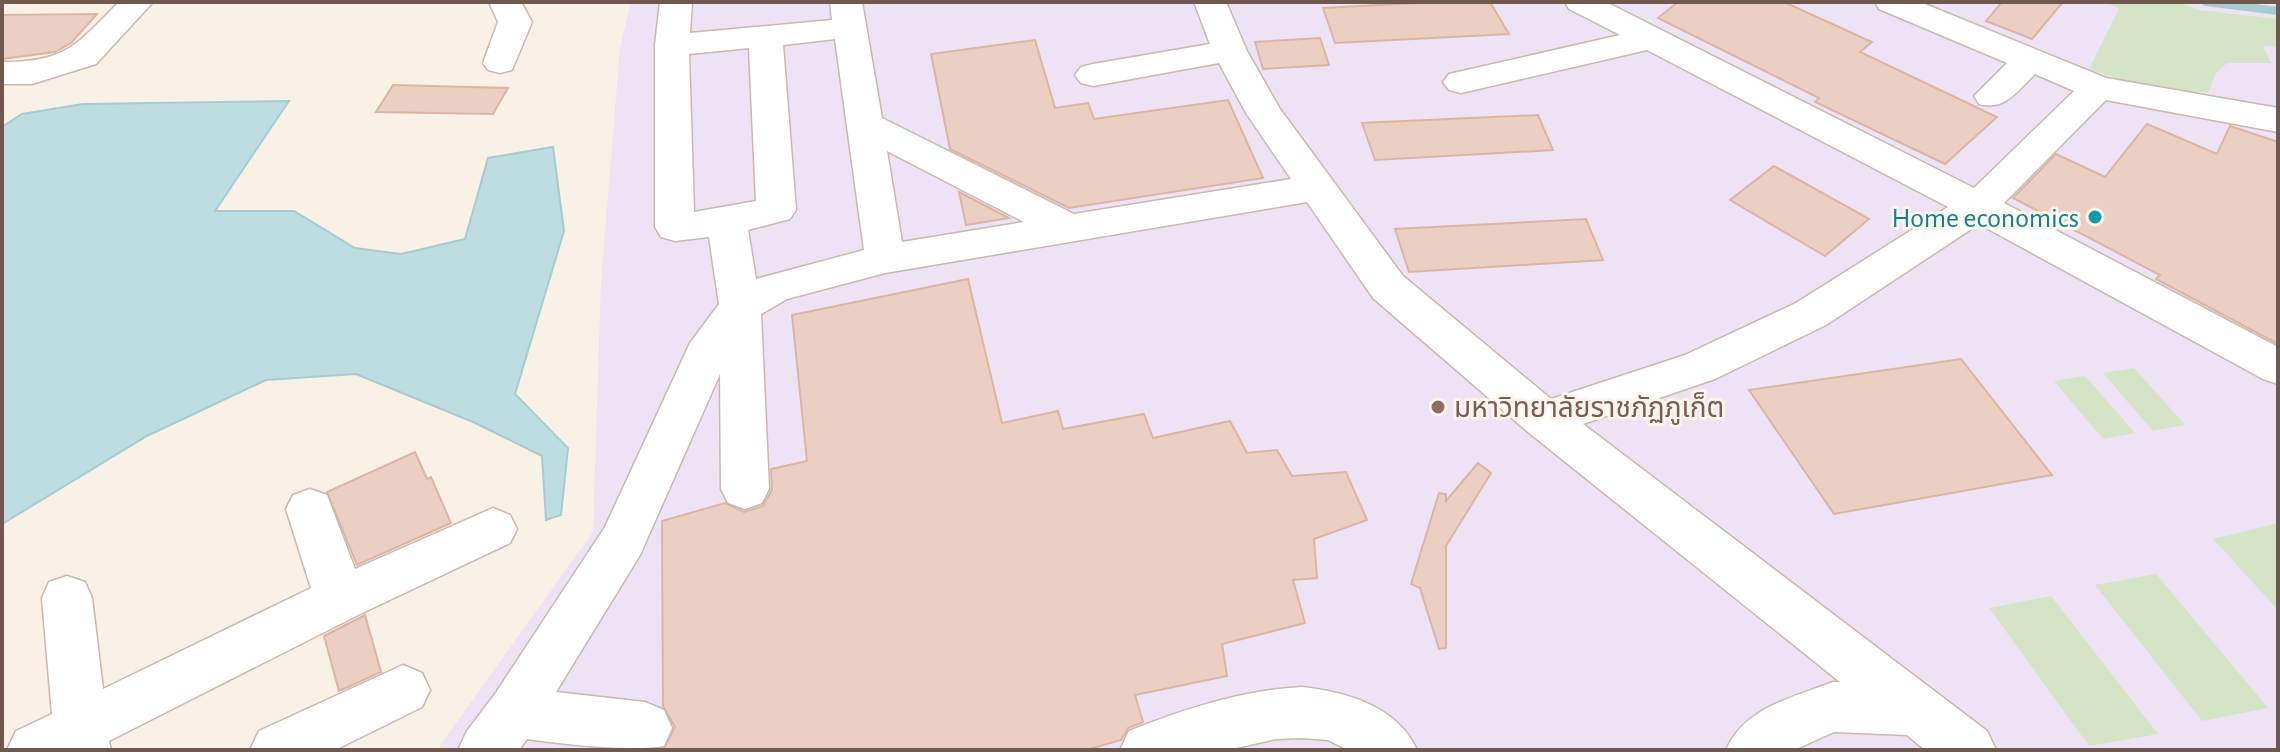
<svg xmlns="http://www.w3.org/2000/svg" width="2280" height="752" font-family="'Alegreya Sans','Noto Sans Thai',sans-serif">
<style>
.education{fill:#ede3f5}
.green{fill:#d5e4c7}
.water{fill:#bddde0;stroke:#a5ccd0;stroke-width:2}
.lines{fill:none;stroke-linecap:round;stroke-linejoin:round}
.stream{stroke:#a5ccd0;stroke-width:8}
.building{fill:#ebcfc2;stroke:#dbb5a4;stroke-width:2}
.minor-casing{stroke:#c9b8ae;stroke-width:3}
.minor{fill:#fff;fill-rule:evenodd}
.culture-dot{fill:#0f9aa8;stroke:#fcf5ec;stroke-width:3}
.education-dot{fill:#8d6e63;stroke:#fcf5ec;stroke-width:3}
.labels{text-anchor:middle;stroke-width:6;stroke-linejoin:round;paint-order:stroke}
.culture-label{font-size:28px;fill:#0d838f;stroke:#fcf5ec;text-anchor:end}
.education-label{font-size:28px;fill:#785e54;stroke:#fcf5ec;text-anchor:start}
</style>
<rect width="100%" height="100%" fill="#f9f0e6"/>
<!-- education -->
<path class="education" d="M 631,2 L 2278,2 L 2278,750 L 437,750 L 593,532 L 601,282 L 620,48 Z"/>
<!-- green -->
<g class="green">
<path d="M 2105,2 L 2178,2 L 2199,10 L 2278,19 L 2278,47 L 2263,46 L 2271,63 L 2227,63 L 2215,74 L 2209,92 L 2156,92 L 2089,69 L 2119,9 Z"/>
<path d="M 2134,368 L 2185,425 L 2153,431 L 2103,373 Z"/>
<path d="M 2085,376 L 2135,433 L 2103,439 L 2054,381 Z"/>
<path d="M 2278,523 L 2278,610 L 2213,539 Z"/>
<path d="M 2156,574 L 2268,708 L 2202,721 L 2095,585 Z"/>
<path d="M 2051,596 L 2158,734 L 2089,746 L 1989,608 Z"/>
</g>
<!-- water -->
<path class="water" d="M 289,101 L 215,211 L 294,211 L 355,248 L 401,254 L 465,239 L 488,158 L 553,147 L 564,231 L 515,394 L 568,448 L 561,515 L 546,520 L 542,456 L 473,422 L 356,374 L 266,380 L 147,436 L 2,524 L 2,127 L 22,114 L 83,104 Z"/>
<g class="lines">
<!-- stream -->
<path class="stream" d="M 2206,2 L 2278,11"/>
</g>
<!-- building -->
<g class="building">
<path d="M 1438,2 L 1490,2 L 1509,34 L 1335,43 L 1323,8 Z"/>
<path d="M 1678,2 L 1784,2 L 1872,42 L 1860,52 L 1997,117 L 1945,164 L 1815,102 L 1819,98 L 1658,18 Z"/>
<path d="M 2002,2 L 2063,2 L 2032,39 L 1986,21 Z"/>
<path d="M 97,14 L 71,43 L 55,52 L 2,59 L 2,15 Z"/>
<path d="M 1320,38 L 1329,65 L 1263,69 L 1255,42 Z"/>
<path d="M 1035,40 L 1055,108 L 1088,103 L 1094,119 L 1228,100 L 1263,178 L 1069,208 L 950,149 L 931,54 Z"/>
<path d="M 393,85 L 508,88 L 493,114 L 376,112 Z"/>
<path d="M 1538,115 L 1553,150 L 1375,160 L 1362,123 Z"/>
<path d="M 2147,124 L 2217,154 L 2230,126 L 2278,142 L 2278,344 L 2156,279 L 2160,275 L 2013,198 L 2056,154 L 2105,177 Z"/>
<path d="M 1774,166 L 1869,219 L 1825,256 L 1730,200 Z"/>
<path d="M 959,192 L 1009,218 L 966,225 Z"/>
<path d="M 1586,219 L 1603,260 L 1409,272 L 1395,229 Z"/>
<path d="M 968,279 L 1002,423 L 1058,411 L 1063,429 L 1144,414 L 1153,438 L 1230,421 L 1247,453 L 1277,450 L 1292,476 L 1346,472 L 1367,520 L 1314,539 L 1317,578 L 1293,580 L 1305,623 L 1222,644 L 1227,676 L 1135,695 L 1143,722 L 1128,728 L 1121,740 L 1086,750 L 663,750 L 675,727 L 663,706 L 662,521 L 725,503 L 744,512 L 763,506 L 772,490 L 771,469 L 807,461 L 792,315 Z"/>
<path d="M 1961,359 L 2052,475 L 1834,514 L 1749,390 Z"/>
<path d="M 415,452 L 427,479 L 431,477 L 451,523 L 357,565 L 327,492 Z"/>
<path d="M 1478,463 L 1491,473 L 1446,546 L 1446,648 L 1439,649 L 1420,588 L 1411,584 L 1439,493 L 1446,494 L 1446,501 Z"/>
<path d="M 365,615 L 381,672 L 339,691 L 324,636 Z"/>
</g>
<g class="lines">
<defs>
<g id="minor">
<path d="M 119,2 L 153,2 L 96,64 L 32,84 L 2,84 L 2,62 C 67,62 76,45 119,2 Z"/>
<path d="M 489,2 L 521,2 L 532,22 L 512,70 L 500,73 L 488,70 L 483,63 L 498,22 Z"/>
<path d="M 660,2 L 692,2 L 690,33 L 832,20 L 830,2 L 862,2 L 882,118 L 1074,214 L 1291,179 L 1246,113 L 1219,63 L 1093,86 L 1081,83 L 1075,75 L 1081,67 L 1093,64 L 1210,44 L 1194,2 L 1226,2 L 1247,51 L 1280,109 L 1403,276 L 1551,399 L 1685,355 L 1796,303 L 1948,207 L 1647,50 L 1461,93 L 1449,90 L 1443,82 L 1449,74 L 1620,35 L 1569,9 L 1565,2 L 1606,2 L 1974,188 L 2074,91 L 2035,74 C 2017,91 2005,111 1979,104 L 1974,96 L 2007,63 L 1879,9 L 1875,2 L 1920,2 L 2106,78 L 2278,108 L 2278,132 L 2106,100 L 2004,203 L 2278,347 L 2278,384 L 2263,379 L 1979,224 L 1826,325 L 1715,379 L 1583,424 L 1987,731 L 1996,750 L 1925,750 L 1907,735 L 1834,732 L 1794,750 L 1726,750 C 1745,707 1792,698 1833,682 L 1840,682 L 1528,432 L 1373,298 L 1307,202 L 885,273 L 787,299 L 761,314 L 769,489 L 762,503 L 745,509 L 728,503 L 721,489 L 720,374 L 640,555 L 556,692 L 645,702 L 664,710 L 672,728 L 664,746 C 629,752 564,744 527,739 L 519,750 L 458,750 L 467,731 L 495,694 L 605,527 L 690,343 L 719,304 L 709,237 L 675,241 L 661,237 L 655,227 L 655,45 ZM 835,39 L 864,250 L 756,279 L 748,230 L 790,219 L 796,210 L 783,45 ZM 749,48 L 756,201 L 694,212 L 689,54 ZM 887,151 L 1024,222 L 902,242 Z"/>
<path d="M 310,489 L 327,495 L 355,569 L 493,508 L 510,515 L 517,529 L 510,543 L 358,615 L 109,741 L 111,750 L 7,750 L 16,731 L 52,714 L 42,598 L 49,582 L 67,576 L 85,582 L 92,598 L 103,689 L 311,588 L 286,509 L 293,495 Z"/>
<path d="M 403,665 L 422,673 L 430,690 L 422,707 L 335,750 L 250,750 L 259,731 Z"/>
<path d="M 1302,687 C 1347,692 1397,706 1417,750 L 1348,750 L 1328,740 L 1302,738 L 1276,739 L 1227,750 L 1120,750 L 1129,731 C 1184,709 1243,690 1302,687 Z"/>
</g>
</defs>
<!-- minor casing -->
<use href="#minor" class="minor-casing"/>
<!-- minor -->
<use href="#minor" class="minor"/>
</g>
<!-- markers -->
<circle class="culture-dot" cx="2095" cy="217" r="8"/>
<circle class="education-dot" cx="1438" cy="407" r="8"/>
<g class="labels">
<!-- culture labels -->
<g class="culture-label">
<text x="2079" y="227">Home economics</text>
</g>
<!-- education labels -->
<g class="education-label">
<text x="1454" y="417">มหาวิทยาลัยราชภัฏภูเก็ต</text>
</g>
</g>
<!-- border -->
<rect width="2280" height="752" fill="none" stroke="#6f584e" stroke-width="8"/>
</svg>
